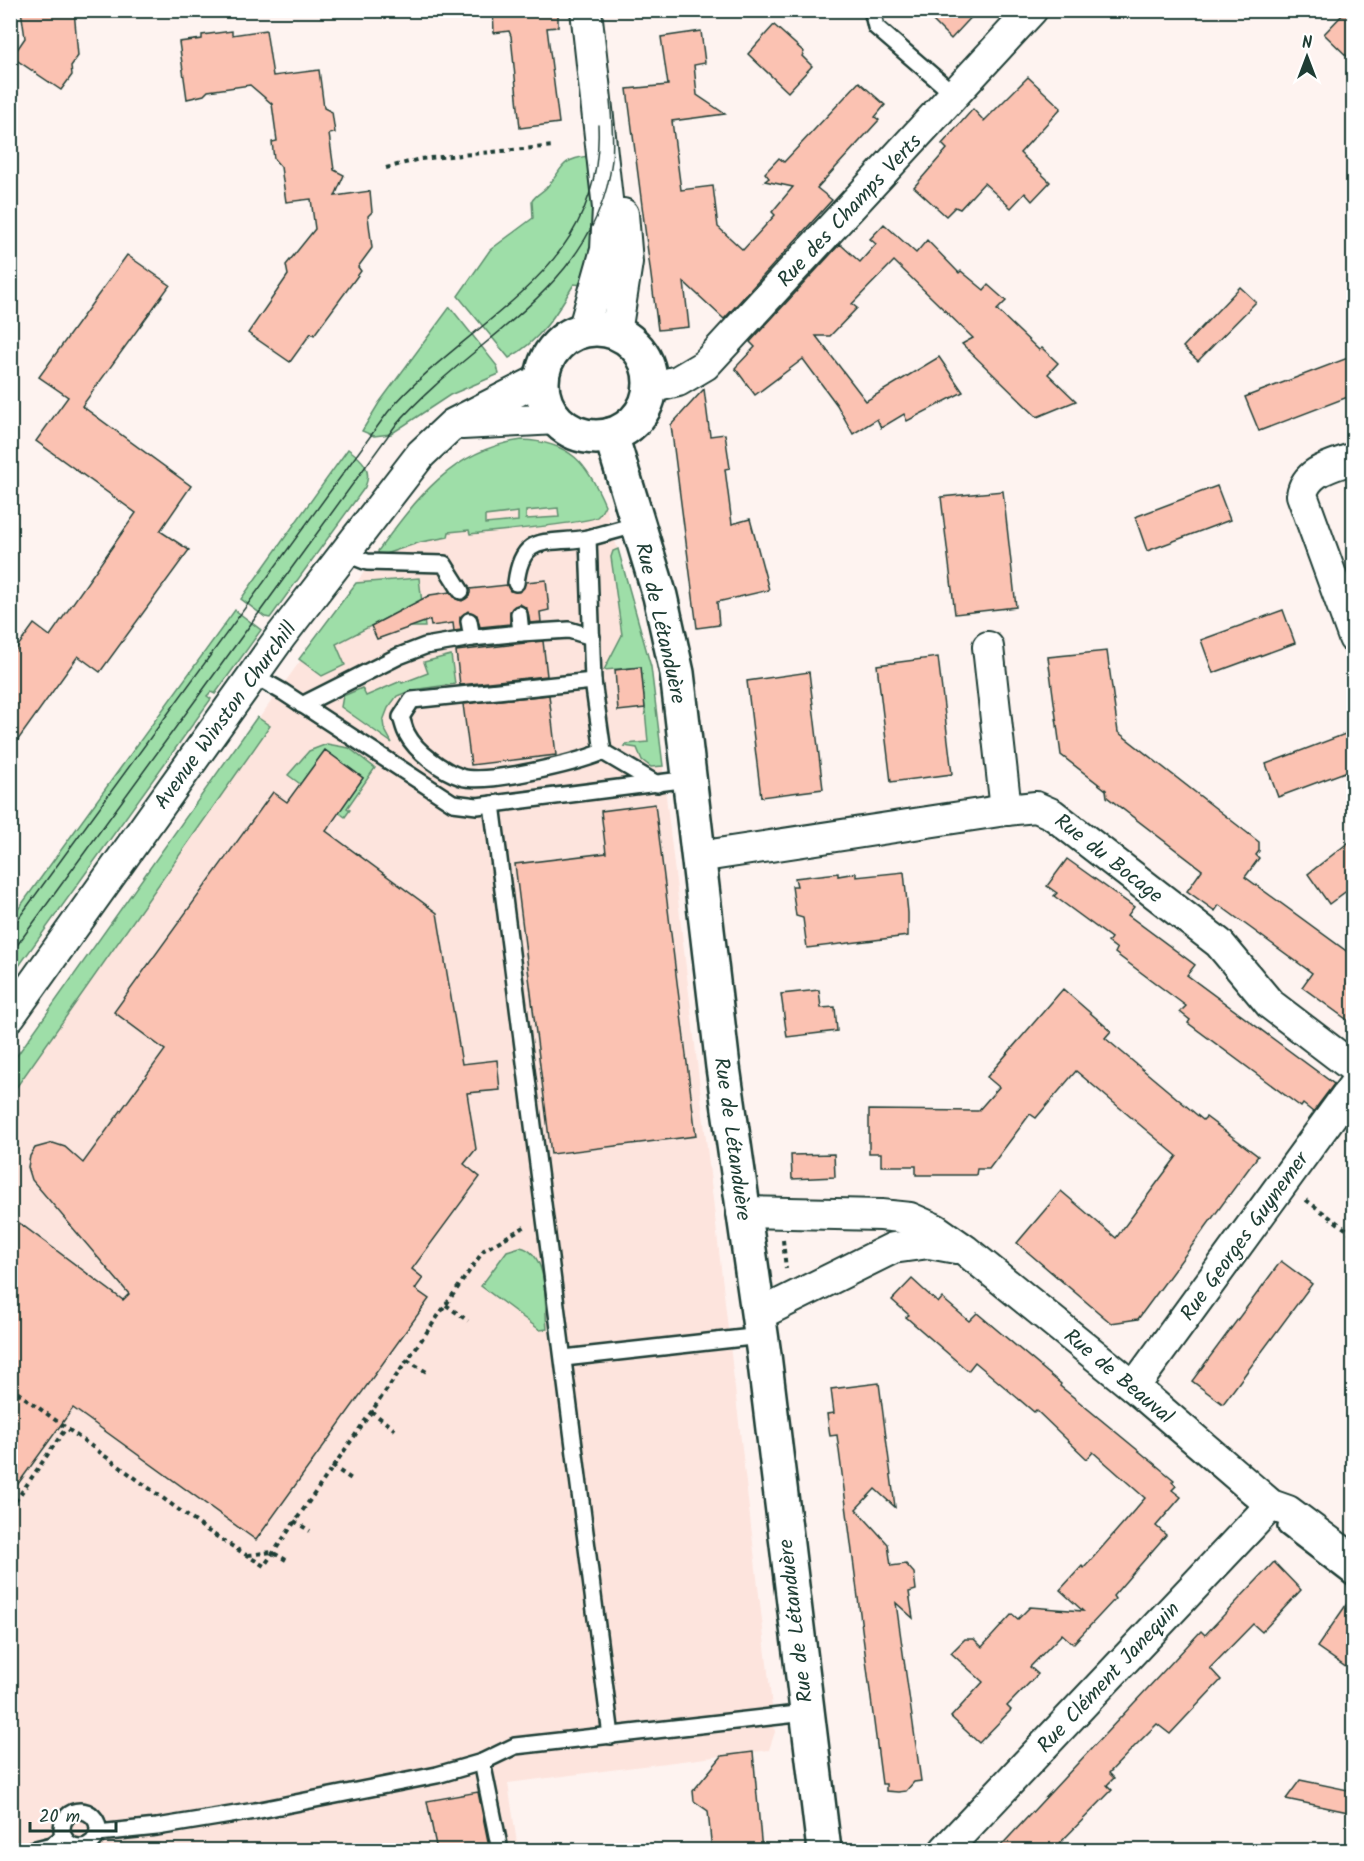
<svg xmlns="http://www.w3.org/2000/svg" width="1364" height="1861" font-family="Kalam,sans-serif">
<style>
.built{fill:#fde4dd}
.green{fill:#9edea8;stroke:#5e8e6e;stroke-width:1.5;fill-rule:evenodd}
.building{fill:#fbc2b2;stroke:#1f3d34;stroke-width:1.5}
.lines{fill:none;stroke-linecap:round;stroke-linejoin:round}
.lane-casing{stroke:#1f3d34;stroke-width:20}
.street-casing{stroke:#1f3d34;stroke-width:34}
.secondary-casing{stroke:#1f3d34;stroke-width:38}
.path{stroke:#1f3d34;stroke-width:4;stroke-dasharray:4.5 4.5;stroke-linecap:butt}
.lane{stroke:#fff;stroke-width:15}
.street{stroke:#fff;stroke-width:30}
.secondary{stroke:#fff;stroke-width:33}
.tram{stroke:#1f3d34;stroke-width:1.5}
.labels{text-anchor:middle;stroke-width:4.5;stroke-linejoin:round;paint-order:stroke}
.street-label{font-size:21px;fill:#1f3d34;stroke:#fff}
</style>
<rect width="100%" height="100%" fill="#fef3f0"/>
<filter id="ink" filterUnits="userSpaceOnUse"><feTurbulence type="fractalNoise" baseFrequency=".0167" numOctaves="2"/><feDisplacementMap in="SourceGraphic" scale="12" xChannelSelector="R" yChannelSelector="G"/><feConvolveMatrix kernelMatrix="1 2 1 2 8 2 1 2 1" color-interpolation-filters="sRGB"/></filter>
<g filter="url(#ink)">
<!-- built -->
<path class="built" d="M 522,440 L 544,441 L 564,448 L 575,456 L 592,477 L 605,505 L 651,667 L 775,1732 L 769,1750 L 508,1783 L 518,1850 L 11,1850 L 11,1064 L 415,501 L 434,482 L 478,453 Z"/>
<!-- green -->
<g class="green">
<path d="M 588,156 L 599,223 L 583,285 L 574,284 C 557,313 540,341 509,358 L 458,296 L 490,250 L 533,218 L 532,201 C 536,194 542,193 547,187 C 564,168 559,160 588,156 Z"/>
<path d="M 450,307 L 497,366 L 499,374 L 450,395 L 391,434 L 374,436 L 362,431 L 379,403 Z"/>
<path d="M 522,440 C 571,442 587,463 605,505 C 603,509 601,514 597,517 C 588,523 489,532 470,534 L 469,530 L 449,532 L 448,537 L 421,542 L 379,556 L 378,551 C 416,499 453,449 522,440 ZM 558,508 L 559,517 L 526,519 L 526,511 ZM 518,512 L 518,521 L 485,524 L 485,516 Z"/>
<path d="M 348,449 C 362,459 373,469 365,487 L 270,618 L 265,617 L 241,599 Z"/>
<path d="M 618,549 L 651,667 L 663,766 L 651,767 L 642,760 L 637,748 L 624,746 L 626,744 L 648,742 L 641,667 L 604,670 L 622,635 L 611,557 L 613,551 Z"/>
<path d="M 419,578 L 425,627 L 411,627 L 405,608 L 336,644 L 345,665 L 322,676 L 299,659 L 356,583 Z"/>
<path d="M 235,610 L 261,630 L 215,694 L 211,692 L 207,696 L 211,699 L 11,977 L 11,919 Z"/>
<path d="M 451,655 L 455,684 L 412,690 L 397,696 L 388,708 L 383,721 L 384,728 L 392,743 L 341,707 L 343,696 L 362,688 L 366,696 L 401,681 L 402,683 L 428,673 L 424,662 Z"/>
<path d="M 257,717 L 270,726 L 11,1095 L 11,1064 Z"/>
<path d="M 327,744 L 349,748 L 375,768 L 347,808 L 350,810 L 345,817 L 288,775 L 309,751 ZM 325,750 L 363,778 L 342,808 L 303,780 Z"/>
<path d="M 520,1247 C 550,1253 544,1304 547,1329 L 540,1330 L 481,1286 L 507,1251 Z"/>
</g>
<!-- building -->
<g class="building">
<path d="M 21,10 L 74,10 L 78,56 L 71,66 L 72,75 L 61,90 L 12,57 L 25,38 Z"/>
<path d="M 493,10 L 558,10 L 558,27 L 547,28 L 559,123 L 520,128 L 511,36 L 509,31 L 494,33 Z"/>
<path d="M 922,10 L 978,10 L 951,39 Z"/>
<path d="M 1347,10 L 1353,10 L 1353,62 L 1324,34 Z"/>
<path d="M 774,25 L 804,52 L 802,56 L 812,66 L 788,92 L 748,54 Z"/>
<path d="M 266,30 L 273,76 L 319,70 L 324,108 L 332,112 L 335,133 L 329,134 L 334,170 L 344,175 L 335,196 L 370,191 L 372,212 L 368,216 L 372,248 L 358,267 L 361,271 L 314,335 L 311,333 L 290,362 L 248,333 L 288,275 L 286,265 L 315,229 L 311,199 L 286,202 L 281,167 L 274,159 L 272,142 L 277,141 L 272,104 L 250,85 L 208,91 L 204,95 L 187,99 L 179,42 L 202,39 L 202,35 L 232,31 L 232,35 Z"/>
<path d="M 701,31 L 705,63 L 694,65 L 697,95 L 725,114 L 672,121 L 681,190 L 713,186 L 718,227 L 743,250 L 775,215 L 772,212 L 793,187 L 765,181 L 769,178 L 765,173 L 779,158 L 784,162 L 859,82 L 885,105 L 875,117 L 879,120 L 817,188 L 832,200 L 724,319 L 684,282 L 689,327 L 658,330 L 627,89 L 668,85 L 661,37 Z"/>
<path d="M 1028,77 L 1061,108 L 1020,153 L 1050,182 L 1032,201 L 1025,193 L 1011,208 L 984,183 L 960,209 L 955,207 L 946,216 L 914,187 L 947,149 L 942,144 L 973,109 L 984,121 Z"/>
<path d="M 884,224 L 916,253 L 927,240 L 959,273 L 961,271 L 984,290 L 988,285 L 1006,301 L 997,310 L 1039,350 L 1042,348 L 1058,363 L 1048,374 L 1076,401 L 1037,417 L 962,344 L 973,338 L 894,261 L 852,304 L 857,308 L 830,336 L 816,336 L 866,401 L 939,357 L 963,392 L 907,421 L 904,414 L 881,428 L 877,419 L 853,434 L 837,405 L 803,359 L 755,395 L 735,368 L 755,347 L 750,342 L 840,244 L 860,262 L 876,244 L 870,239 Z"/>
<path d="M 127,255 L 170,285 L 82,406 L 191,486 L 160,531 L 189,550 L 100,672 L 78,656 L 10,751 L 10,657 L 34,624 L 50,636 L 136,513 L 36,441 L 68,397 L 39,377 Z"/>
<path d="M 1240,287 L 1256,302 L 1198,361 L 1183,347 Z"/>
<path d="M 1353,356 L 1353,395 L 1259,431 L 1245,397 Z"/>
<path d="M 704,389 L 710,436 L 725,434 L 730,468 L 725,469 L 732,524 L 750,519 L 769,590 L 717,602 L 719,625 L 697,628 L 671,425 Z"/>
<path d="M 1217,486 L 1230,520 L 1147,551 L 1135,517 Z"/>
<path d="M 1003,491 L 1016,607 L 955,614 L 941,497 Z"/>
<path d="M 546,580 L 549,610 L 540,612 L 541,622 L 530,623 L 527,609 L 519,604 L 510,611 L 510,624 L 480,627 L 477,615 L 468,611 L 460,617 L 461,630 L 454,631 L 453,623 L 431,626 L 430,620 L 377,639 L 371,626 L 430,595 L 450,592 L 456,599 L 462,601 L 469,596 L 470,589 L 507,585 L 510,591 L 519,592 L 526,582 Z"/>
<path d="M 1283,610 L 1295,643 L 1213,673 L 1201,640 Z"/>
<path d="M 543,641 L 547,676 L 460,685 L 456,651 Z"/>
<path d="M 1107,651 L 1118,732 L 1259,842 L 1259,851 L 1256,855 L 1259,858 L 1245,877 L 1353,956 L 1353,1024 L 1302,987 L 1312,973 L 1219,905 L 1215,911 L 1187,891 L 1202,870 L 1107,797 L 1106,790 L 1061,755 L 1048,657 Z"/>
<path d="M 938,657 L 952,774 L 891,782 L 877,665 Z"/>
<path d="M 641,667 L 645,708 L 618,711 L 615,670 Z"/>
<path d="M 809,672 L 823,789 L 761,797 L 747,681 Z"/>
<path d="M 549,695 L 556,755 L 471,765 L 463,704 Z"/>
<path d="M 1353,731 L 1353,769 L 1278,797 L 1266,764 Z"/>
<path d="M 325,750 L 363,778 L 326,831 L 437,913 L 462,1064 L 497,1060 L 500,1090 L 467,1093 L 476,1149 L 464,1164 L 480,1177 L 412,1269 L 423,1278 L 415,1289 L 429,1299 L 256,1540 L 73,1408 L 10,1495 L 10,1216 L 123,1300 L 129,1294 L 32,1180 L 28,1167 L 30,1156 L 35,1148 L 53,1143 L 65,1147 L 83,1163 L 165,1050 L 114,1012 L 273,792 L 287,802 Z"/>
<path d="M 655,804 L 696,1136 L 551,1154 L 515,864 L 606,853 L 601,811 Z"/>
<path d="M 1353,839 L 1353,886 L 1329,904 L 1308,874 Z"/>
<path d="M 1067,859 L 1134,907 L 1128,915 L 1195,965 L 1187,975 L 1334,1084 L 1313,1112 L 1303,1104 L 1301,1107 L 1188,1023 L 1190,1020 L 1180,1012 L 1186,1006 L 1115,953 L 1117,949 L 1108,942 L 1111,938 L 1054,896 L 1057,893 L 1047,886 Z"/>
<path d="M 904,872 L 908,913 L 908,936 L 807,948 L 803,918 L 796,916 L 792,886 L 797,886 L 795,878 L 838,873 L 838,876 L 856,873 L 856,877 Z"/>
<path d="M 1063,989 L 1111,1031 L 1105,1038 L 1203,1120 L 1206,1117 L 1258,1156 L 1138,1319 L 1111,1323 L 1017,1243 L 1061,1191 L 1116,1238 L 1177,1156 L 1076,1071 L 1036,1118 L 1030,1114 L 989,1169 L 977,1169 L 976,1175 L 916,1175 L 916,1166 L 881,1166 L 881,1153 L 869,1153 L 869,1110 L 978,1111 L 999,1087 L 987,1077 Z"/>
<path d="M 819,990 L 821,1008 L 835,1007 L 837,1031 L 787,1037 L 781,994 Z"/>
<path d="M 834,1154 L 835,1177 L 792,1179 L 791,1155 Z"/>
<path d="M 1281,1261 L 1312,1284 L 1223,1404 L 1192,1381 Z"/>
<path d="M 912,1279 L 938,1303 L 942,1298 L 969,1321 L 977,1313 L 1061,1384 L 1060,1386 L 1174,1480 L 1172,1482 L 1176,1486 L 1172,1490 L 1181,1497 L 1156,1526 L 1166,1535 L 1113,1596 L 1115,1599 L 1073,1644 L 1062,1634 L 1030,1667 L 1038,1674 L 1007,1706 L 1011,1710 L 979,1743 L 951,1717 L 983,1682 L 951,1653 L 965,1639 L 974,1639 L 982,1647 L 1012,1614 L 1018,1619 L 1030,1607 L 1083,1611 L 1060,1590 L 1082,1566 L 1084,1568 L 1145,1498 L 1093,1452 L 1087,1459 L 1036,1410 L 1034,1412 L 975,1362 L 968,1371 L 906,1317 L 909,1315 L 892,1300 Z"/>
<path d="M 879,1383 L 895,1507 L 875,1489 L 856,1509 L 888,1544 L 891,1566 L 906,1564 L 914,1573 L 916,1590 L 909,1592 L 913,1618 L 896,1603 L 921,1781 L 914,1782 L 906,1791 L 898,1792 L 886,1791 L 886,1784 L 882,1784 L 837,1435 L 830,1436 L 827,1414 L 834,1413 L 831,1389 Z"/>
<path d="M 1274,1562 L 1301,1590 L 1262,1632 L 1253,1624 L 1210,1668 L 1221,1680 L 1185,1718 L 1170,1734 L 1157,1724 L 1132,1749 L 1109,1773 L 1114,1778 L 1107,1785 L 1112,1790 L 1052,1851 L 996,1851 L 1201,1631 L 1205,1635 Z"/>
<path d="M 1353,1595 L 1353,1672 L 1317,1647 Z"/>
<path d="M 753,1752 L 762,1851 L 712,1851 L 708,1811 L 694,1801 L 693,1791 L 722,1756 Z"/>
<path d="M 1300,1780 L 1353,1791 L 1353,1813 L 1286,1799 Z"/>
<path d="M 478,1792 L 490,1851 L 437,1851 L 427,1801 Z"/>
</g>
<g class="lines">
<defs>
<g id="lane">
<path d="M 872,10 L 876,27 L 955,95"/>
<path d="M 639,524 L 588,538 L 593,681 L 603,752 L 657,784"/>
<path d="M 344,553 L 367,562 L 444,564 L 461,591"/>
<path d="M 516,583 C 522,532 546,545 588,538"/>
<path d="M 519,614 L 521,633 L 569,630 L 592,637"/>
<path d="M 469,621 L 472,638 L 521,633"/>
<path d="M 253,675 L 283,692 L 453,803 L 477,806 L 689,779"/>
<path d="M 593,681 L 412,700 L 401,717 C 403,722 404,729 407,734 C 416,752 443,771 461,777 C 487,785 576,763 603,752"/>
<path d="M 302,705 L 399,656 L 425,646 L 472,638"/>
<path d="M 492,804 L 611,1736"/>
<path d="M 564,1358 L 761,1336"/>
<path d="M 1286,1527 L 1354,1579"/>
<path d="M 482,1762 L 500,1850"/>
<circle cx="80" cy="1829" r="18"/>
<path d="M 98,1833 L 157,1827 L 255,1811 L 437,1775 L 482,1762 L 515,1746 L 806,1713"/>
<path d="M 32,1850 L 52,1845 L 63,1837"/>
</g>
<g id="street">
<path d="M 583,331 L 606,250 L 608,208 L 586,10"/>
<path d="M 616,333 L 627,262 L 623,214"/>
<path d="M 650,388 L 678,381 L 705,365 L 1032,10"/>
<path d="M 462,424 L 557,419"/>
<path d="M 1354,458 C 1333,466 1306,470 1302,495 L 1354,638"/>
<path d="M 988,647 L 1006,810"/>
<path d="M 698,857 L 1006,810 L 1036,807 L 1052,814 L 1219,943 L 1270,1004 L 1354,1068"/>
<path d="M 10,1016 L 281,636 L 421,454 L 453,424 L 543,378"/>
<path d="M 742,1212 L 881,1215 L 910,1218 L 935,1229 L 965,1250 L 1134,1387 L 1271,1505 L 1288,1511 L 1354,1560"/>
<path d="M 758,1315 L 893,1248 L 929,1243 L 956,1248"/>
<path d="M 1134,1387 L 1354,1085"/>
<path d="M 945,1850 L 1271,1505"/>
</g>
<g id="secondary">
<circle cx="596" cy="383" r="54"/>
<path d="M 611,435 L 660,596 L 677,673 L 723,1067 L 764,1355 L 824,1850"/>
</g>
</defs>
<!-- lane casing -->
<use href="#lane" class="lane-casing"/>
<!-- street casing -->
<use href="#street" class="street-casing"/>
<!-- secondary casing -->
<use href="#secondary" class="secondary-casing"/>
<!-- path -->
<g class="path">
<path d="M 10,26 L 10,34"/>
<path d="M 386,168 L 420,159 L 554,146"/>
<path d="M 639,351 L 658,355"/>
<path d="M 1306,1200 L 1354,1235"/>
<path d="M 783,1240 L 786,1269"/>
<path d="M 446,1305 L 468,1321"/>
<path d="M 407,1360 L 430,1374"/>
<path d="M 10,1387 L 208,1531 L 264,1566 L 484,1250 L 526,1226"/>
<path d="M 371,1411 L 395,1430"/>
<path d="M 332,1466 L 353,1480"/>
<path d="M 10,1509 L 66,1428"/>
<path d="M 294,1521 L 310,1531"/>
<path d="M 248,1555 L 272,1552 L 286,1560"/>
</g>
<!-- lane -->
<use href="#lane" class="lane"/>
<!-- street -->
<use href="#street" class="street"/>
<!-- secondary -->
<use href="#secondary" class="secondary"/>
<!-- tram -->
<g class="tram">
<path d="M 10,930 L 388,412 C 470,316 605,273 598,125"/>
<path d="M 10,955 L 395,426 C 471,337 597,289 612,160 C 614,140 612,120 610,101"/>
</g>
</g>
</g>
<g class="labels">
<!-- street labels -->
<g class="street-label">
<text transform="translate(849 210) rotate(-47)" y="7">Rue des Champs Verts</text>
<text transform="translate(661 623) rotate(77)" y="7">Rue de Létanduère</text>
<text transform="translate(225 715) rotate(-54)" y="7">Avenue Winston Churchill</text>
<text transform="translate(1109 858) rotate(38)" y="7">Rue du Bocage</text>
<text transform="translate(733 1139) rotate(82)" y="7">Rue de Létanduère</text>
<text transform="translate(1244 1236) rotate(-54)" y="7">Rue Georges Guynemer</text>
<text transform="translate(1119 1376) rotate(40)" y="7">Rue de Beauval</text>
<text transform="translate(795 1621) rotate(-97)" y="7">Rue de Létanduère</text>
<text transform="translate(1108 1677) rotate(-47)" y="7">Rue Clément Janequin</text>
</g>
</g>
<!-- margin -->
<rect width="1364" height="1861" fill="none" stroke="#fff" stroke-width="36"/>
<rect x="18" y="18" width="1328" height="1825" fill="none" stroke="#1f3d34" stroke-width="2" filter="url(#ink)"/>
<!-- north arrow -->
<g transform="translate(1307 57)" stroke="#ffffff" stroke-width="4.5" paint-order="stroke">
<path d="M0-4.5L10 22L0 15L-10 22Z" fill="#1f3d34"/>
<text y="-9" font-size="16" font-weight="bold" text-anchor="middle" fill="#1f3d34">N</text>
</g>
<!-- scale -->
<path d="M30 1822v9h86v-9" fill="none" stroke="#1f3d34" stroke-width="3"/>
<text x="39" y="1822" font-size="18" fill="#1f3d34" stroke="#ffffff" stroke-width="4.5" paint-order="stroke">20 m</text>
</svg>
